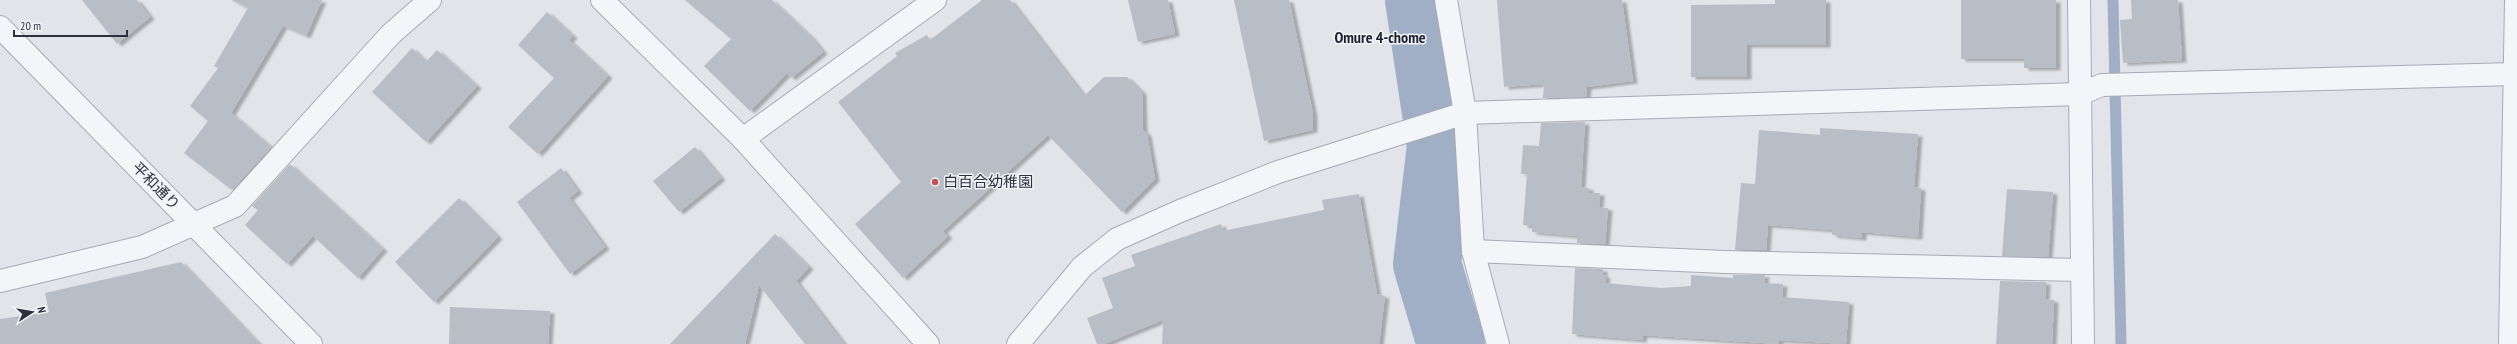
<svg xmlns="http://www.w3.org/2000/svg" width="2517" height="344" font-family="'PT Sans Narrow','Noto Sans JP',sans-serif">
<style>
.lines{fill:none;stroke-linecap:round;stroke-linejoin:round}
.stream{stroke:#a0afc6;stroke-width:11}
.river{stroke:#a0afc6;stroke-width:68}
.building{fill:#b9bdc5;filter:url(#shadow)}
.minor-casing{stroke:#a7abb3;stroke-width:24}
.minor{stroke:#f4f5f8;stroke-width:22}
.poi-dot{fill:#c35259;stroke:#f1f3f7;stroke-width:1.5}
.labels{text-anchor:middle;stroke-width:3;stroke-linejoin:round;paint-order:stroke}
.poi-label{font-size:15px;fill:#2b313f;stroke:#f1f3f7;text-anchor:start}
.street-label{font-size:15px;fill:#2b313f;stroke:#f1f3f7}
.neighbourhood-label{font-size:16px;font-weight:bold;fill:#1d2230;stroke:#f1f3f7}
</style>
<defs>
<filter id="shadow"><feDropShadow dx="4.5" dy="2.5" stdDeviation="1" flood-color="#0004"/></filter>
</defs>
<rect width="100%" height="100%" fill="#e2e4e9"/>
<g class="lines">
<!-- stream -->
<path class="stream" d="M 2113,0 L 2121,344"/>
<!-- river -->
<path class="river" d="M 1419,0 L 1441,146 L 1427,264 L 1451,344"/>
</g>
<!-- building -->
<g class="building">
<path d="M 82,0 L 137,0 L 150,17 L 117,44 Z"/>
<path d="M 231,0 L 322,0 L 306,36 L 283,26 L 231,113 L 271,147 L 232,190 L 184,153 L 208,121 L 190,106 L 218,68 L 214,66 L 248,8 Z"/>
<path d="M 685,0 L 772,0 L 811,37 L 823,52 L 791,78 L 787,73 L 750,111 L 704,66 L 731,39 Z"/>
<path d="M 982,0 L 1010,0 L 1084,96 L 1104,77 L 1127,77 L 1142,92 L 1143,130 L 1147,134 L 1155,179 L 1122,212 L 1048,135 L 943,231 L 948,236 L 903,278 L 855,224 L 901,182 L 838,102 L 897,56 L 895,53 L 927,35 L 930,40 Z"/>
<path d="M 1128,0 L 1168,0 L 1175,34 L 1138,42 Z"/>
<path d="M 1234,0 L 1289,0 L 1313,114 L 1313,130 L 1264,141 Z"/>
<path d="M 1497,0 L 1622,0 L 1633,81 L 1587,87 L 1586,97 L 1543,98 L 1544,84 L 1504,87 Z"/>
<path d="M 1775,0 L 1826,0 L 1826,45 L 1747,45 L 1747,77 L 1691,77 L 1691,5 L 1775,4 Z"/>
<path d="M 1961,0 L 2056,0 L 2056,68 L 2024,68 L 2024,59 L 1961,59 Z"/>
<path d="M 2131,0 L 2178,0 L 2182,60 L 2123,63 L 2120,20 L 2132,19 Z"/>
<path d="M 547,12 L 573,36 L 569,40 L 608,76 L 538,154 L 508,127 L 554,78 L 518,45 Z"/>
<path d="M 412,48 L 426,62 L 437,50 L 477,86 L 426,142 L 372,92 Z"/>
<path d="M 1585,122 L 1581,187 L 1589,188 L 1589,193 L 1600,193 L 1599,207 L 1608,208 L 1605,244 L 1577,243 L 1577,236 L 1532,232 L 1532,226 L 1523,225 L 1527,174 L 1521,174 L 1523,145 L 1539,146 L 1541,123 Z"/>
<path d="M 1820,128 L 1918,134 L 1914,187 L 1921,188 L 1918,237 L 1862,232 L 1862,238 L 1832,235 L 1832,230 L 1768,225 L 1766,250 L 1735,250 L 1741,183 L 1755,184 L 1759,130 L 1820,135 Z"/>
<path d="M 695,147 L 721,178 L 679,212 L 653,181 Z"/>
<path d="M 290,164 L 383,249 L 358,278 L 313,236 L 287,264 L 245,225 L 258,210 L 252,206 Z"/>
<path d="M 561,168 L 578,191 L 569,198 L 605,247 L 570,274 L 517,202 Z"/>
<path d="M 2007,189 L 2053,192 L 2048,257 L 2002,256 Z"/>
<path d="M 1359,194 L 1377,294 L 1385,296 L 1379,344 L 1162,344 L 1163,320 L 1104,344 L 1097,344 L 1087,318 L 1113,308 L 1102,278 L 1135,266 L 1131,255 L 1221,224 L 1223,231 L 1324,210 L 1322,200 Z"/>
<path d="M 459,198 L 498,237 L 434,302 L 395,262 Z"/>
<path d="M 775,234 L 809,267 L 796,281 L 844,344 L 805,344 L 759,285 L 745,344 L 670,344 Z"/>
<path d="M 181,262 L 259,344 L 0,344 L 0,319 L 49,312 L 45,293 Z"/>
<path d="M 1575,268 L 1603,269 L 1603,275 L 1606,276 L 1605,283 L 1661,288 L 1691,286 L 1691,275 L 1733,278 L 1733,275 L 1765,275 L 1764,283 L 1783,284 L 1782,297 L 1849,302 L 1846,344 L 1779,340 L 1779,344 L 1643,335 L 1642,340 L 1572,334 Z"/>
<path d="M 2000,281 L 2046,282 L 2045,299 L 2054,300 L 2052,344 L 1996,344 Z"/>
<path d="M 450,307 L 550,311 L 548,344 L 449,344 Z"/>
</g>
<g class="lines">
<defs>
<g id="minor">
<path d="M 602,0 L 743,139 L 928,344"/>
<path d="M 1446,0 L 1465,113 L 1473,251 L 1498,344"/>
<path d="M 2079,0 L 2083,344"/>
<path d="M 0,27 L 311,344"/>
<path d="M 743,139 L 935,0"/>
<path d="M 1473,251 L 1725,262 L 2082,270"/>
<path d="M 0,281 L 142,247 L 235,206 L 391,34 L 430,0"/>
<path d="M 1018,344 L 1082,267 L 1117,239 L 1180,211 L 1278,172 L 1465,113 L 2080,94 L 2102,85 L 2515,74"/>
<path d="M 2510,344 L 2516,0"/>
</g>
</defs>
<!-- minor casing -->
<use href="#minor" class="minor-casing"/>
<!-- minor -->
<use href="#minor" class="minor"/>
</g>
<!-- markers -->
<circle class="poi-dot" cx="935" cy="182" r="4"/>
<g class="labels">
<!-- poi labels -->
<g class="poi-label">
<text x="943" y="187">白百合幼稚園</text>
</g>
<!-- street labels -->
<g class="street-label">
<text transform="translate(156 186) rotate(45)" y="5">平和通り</text>
</g>
<!-- neighbourhood labels -->
<g class="neighbourhood-label">
<text x="1380" y="43">Omure 4-chome</text>
</g>
</g>
<!-- north arrow -->
<g transform="translate(32 312) rotate(78)" stroke="#f1f3f7" stroke-width="3" paint-order="stroke">
<path d="M0-3L7 15L0 10L-7 15Z" fill="#2b313f"/>
<text y="-6" font-size="11" font-weight="bold" text-anchor="middle" fill="#2b313f">N</text>
</g>
<!-- scale -->
<path d="M14 30v6h113v-6" fill="none" stroke="#2b313f" stroke-width="2"/>
<text x="20" y="30" font-size="12" fill="#2b313f" stroke="#f1f3f7" stroke-width="3" paint-order="stroke">20 m</text>
</svg>
